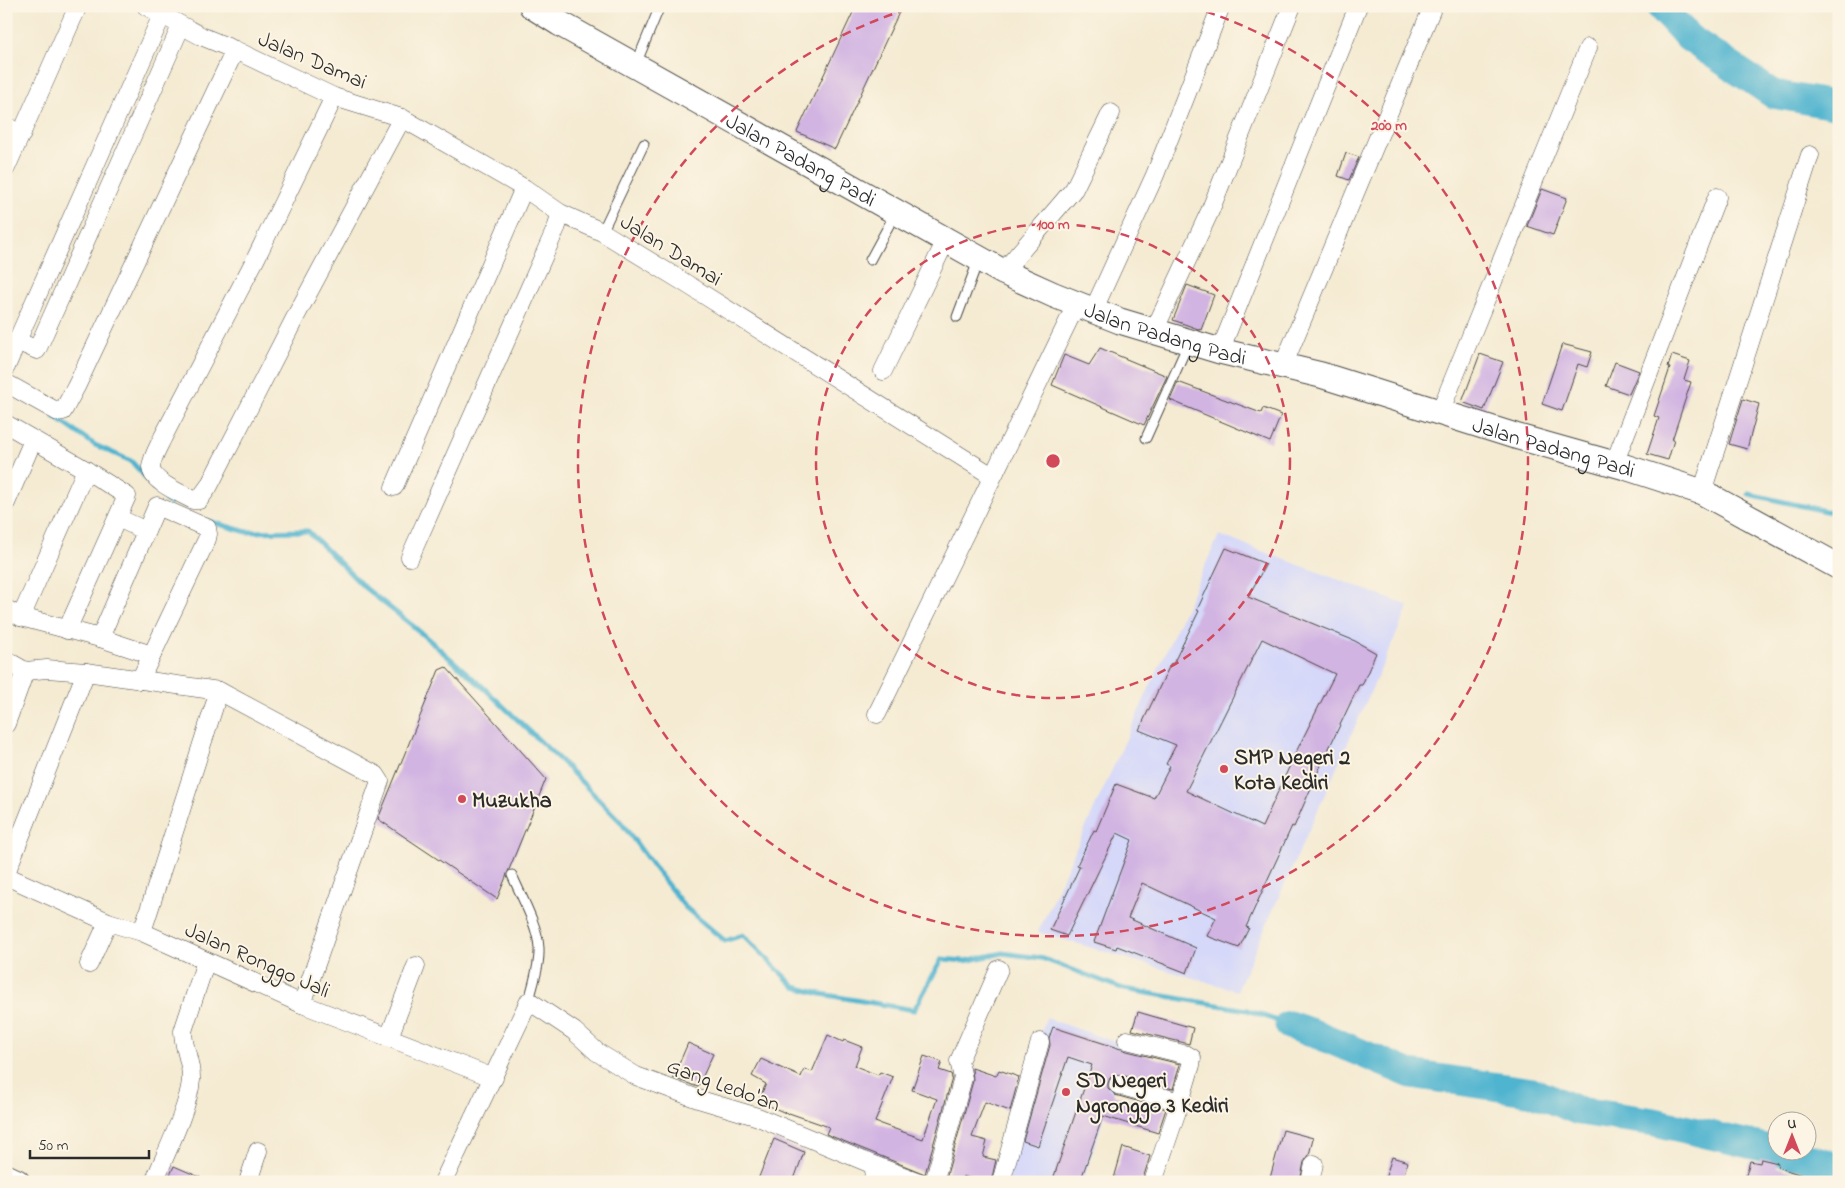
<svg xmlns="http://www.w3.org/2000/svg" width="1845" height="1188" font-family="'Indie Flower',sans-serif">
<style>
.built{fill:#d5d8f9}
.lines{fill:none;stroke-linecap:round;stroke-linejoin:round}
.stream{stroke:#50b4cf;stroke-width:5}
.river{stroke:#50b4cf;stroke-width:29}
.building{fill:#d1b4e2;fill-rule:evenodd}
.service-casing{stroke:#494844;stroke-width:11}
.minor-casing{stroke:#494844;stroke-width:19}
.secondary-casing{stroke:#494844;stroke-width:27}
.service{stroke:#fff;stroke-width:9}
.minor{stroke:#fff;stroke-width:18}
.secondary{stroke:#fff;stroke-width:25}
.ring{fill:none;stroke:#d1495b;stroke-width:2.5;stroke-dasharray:9 6}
.poi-dot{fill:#d1495b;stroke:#fcf5e5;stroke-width:2}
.labels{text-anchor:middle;stroke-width:4;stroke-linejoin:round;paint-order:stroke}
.street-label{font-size:22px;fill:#2b2b2b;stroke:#fcf5e5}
.poi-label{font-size:22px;font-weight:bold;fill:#2b2b2b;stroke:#fcf5e5;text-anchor:start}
.centre{fill:#d1495b;stroke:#fcf5e5;stroke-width:2.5}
.ring-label{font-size:15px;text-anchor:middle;font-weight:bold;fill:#d1495b;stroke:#fcf5e5;stroke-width:4;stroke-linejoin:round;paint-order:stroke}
</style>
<rect width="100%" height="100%" fill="#fcf5e5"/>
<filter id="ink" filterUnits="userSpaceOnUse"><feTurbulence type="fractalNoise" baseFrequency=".02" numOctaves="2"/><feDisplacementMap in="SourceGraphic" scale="10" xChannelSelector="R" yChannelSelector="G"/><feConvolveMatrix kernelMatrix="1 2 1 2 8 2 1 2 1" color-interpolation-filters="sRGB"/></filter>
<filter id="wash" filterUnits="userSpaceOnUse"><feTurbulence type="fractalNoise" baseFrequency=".0096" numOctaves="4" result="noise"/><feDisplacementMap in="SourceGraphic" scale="20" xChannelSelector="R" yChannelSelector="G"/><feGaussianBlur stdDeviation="1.12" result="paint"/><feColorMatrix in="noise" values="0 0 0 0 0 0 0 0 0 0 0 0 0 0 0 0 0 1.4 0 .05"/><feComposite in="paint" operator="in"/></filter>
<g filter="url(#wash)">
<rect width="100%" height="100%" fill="#f5ebd3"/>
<!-- built -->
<g class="built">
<path d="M 1219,535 L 1409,606 L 1237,991 L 1038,932 Z"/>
<path d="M 1046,1018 L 1127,1046 L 1083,1182 L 1000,1182 L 1007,1157 L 1000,1146 Z"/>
</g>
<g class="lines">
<!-- stream -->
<g class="stream">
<path d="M 55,417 L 95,445 L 131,461 L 167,501 L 171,503"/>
<path d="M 1749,494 L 1825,511 L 1839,512"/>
<path d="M 208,521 L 247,532 L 308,531 L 364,587 L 413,626 L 485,689 L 562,762 L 620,821 L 656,870 L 685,907 L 725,941 L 743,935 L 795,987 L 821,994 L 914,1010 L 942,959 L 965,961 L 1003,953 L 1041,958 L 1124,989 L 1247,1010 L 1289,1025"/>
</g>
<!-- river -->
<g class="river">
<path d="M 1660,6 L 1689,38 L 1773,94 L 1839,106"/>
<path d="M 1289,1025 L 1321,1036 L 1411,1074 L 1533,1092 L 1579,1111 L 1655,1122 L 1821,1161 L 1839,1169"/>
</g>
</g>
<g id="blocks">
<!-- building -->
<g class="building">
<path d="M 856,6 L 902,6 L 835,149 L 797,132 Z"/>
<path d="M 1346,153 L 1359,157 L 1349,180 L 1338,176 Z"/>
<path d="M 1542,189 L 1567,198 L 1553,235 L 1527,226 Z"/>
<path d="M 1187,285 L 1214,295 L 1201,330 L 1173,320 Z"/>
<path d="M 1562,344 L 1592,352 L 1587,367 L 1578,364 L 1562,411 L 1542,404 Z"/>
<path d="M 1100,348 L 1167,376 L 1144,425 L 1052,385 L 1064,355 L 1089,365 Z"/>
<path d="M 1480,354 L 1503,362 L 1484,410 L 1462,402 Z"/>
<path d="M 1672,355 L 1690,361 L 1684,380 L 1691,382 L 1672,440 L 1674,440 L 1668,460 L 1647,454 L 1659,418 L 1654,416 L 1670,368 L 1668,367 Z"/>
<path d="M 1615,362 L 1639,371 L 1629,394 L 1606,386 Z"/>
<path d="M 1178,382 L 1261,413 L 1263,408 L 1281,415 L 1270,442 L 1170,400 Z"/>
<path d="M 1743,399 L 1759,404 L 1747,449 L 1729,444 Z"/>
<path d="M 1226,548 L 1266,564 L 1248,597 L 1355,641 L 1376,653 L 1362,685 L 1359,685 L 1321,765 L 1294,827 L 1292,826 L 1246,927 L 1249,928 L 1239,948 L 1207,936 L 1216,918 L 1142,883 L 1128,918 L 1196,948 L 1187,973 L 1117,946 L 1116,949 L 1094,942 L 1132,840 L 1117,833 L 1067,936 L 1050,930 L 1080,866 L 1077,865 L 1094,830 L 1096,831 L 1116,784 L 1154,798 L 1170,766 L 1166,764 L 1176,745 L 1139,730 L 1171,663 L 1173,664 L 1199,611 L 1197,610 ZM 1262,639 L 1335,674 L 1296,752 L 1262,827 L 1186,791 Z"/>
<path d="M 446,667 L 546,779 L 497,899 L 378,819 L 439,670 Z"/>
<path d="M 1138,1012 L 1193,1028 L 1189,1044 L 1132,1030 Z"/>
<path d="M 1053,1027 L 1127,1051 L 1180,1064 L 1173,1089 L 1121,1075 L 1115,1075 L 1110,1078 L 1108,1083 L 1108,1088 L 1115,1095 L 1166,1109 L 1158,1133 L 1103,1116 L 1080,1182 L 1052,1182 L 1092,1065 L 1068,1057 L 1038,1146 L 1023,1141 L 1050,1045 L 1049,1038 Z"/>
<path d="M 828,1035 L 843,1042 L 844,1040 L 862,1047 L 855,1066 L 878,1075 L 880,1072 L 893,1077 L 875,1122 L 923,1139 L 937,1099 L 912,1090 L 924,1056 L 942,1062 L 939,1070 L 951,1074 L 952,1078 L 925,1174 L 826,1134 L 829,1127 L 789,1113 L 788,1114 L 758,1101 L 766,1084 L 752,1076 L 761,1059 L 801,1077 L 804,1069 L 812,1072 Z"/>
<path d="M 688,1043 L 713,1054 L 698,1087 L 673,1078 Z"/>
<path d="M 972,1068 L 996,1076 L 999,1070 L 1019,1077 L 1010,1111 L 985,1102 L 972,1137 L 987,1141 L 983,1157 L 996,1160 L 991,1182 L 981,1182 L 963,1176 L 961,1182 L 945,1182 L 973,1081 Z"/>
<path d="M 1283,1130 L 1313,1138 L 1309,1155 L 1304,1162 L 1300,1182 L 1269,1182 Z"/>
<path d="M 774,1139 L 804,1152 L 793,1182 L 757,1182 Z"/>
<path d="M 1123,1147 L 1150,1156 L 1142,1182 L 1113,1182 Z"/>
<path d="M 1392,1157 L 1408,1162 L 1401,1182 L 1384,1182 Z"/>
<path d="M 1761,1159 L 1778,1163 L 1777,1167 L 1814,1179 L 1814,1182 L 1744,1182 L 1750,1161 L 1760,1163 Z"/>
<path d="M 174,1166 L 211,1182 L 167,1182 Z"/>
</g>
</g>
</g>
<g filter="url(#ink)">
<use href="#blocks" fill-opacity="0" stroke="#494844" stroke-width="1"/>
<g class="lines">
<defs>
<g id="service">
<path d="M 636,64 L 660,6"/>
<path d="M 602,232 L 644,144"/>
<path d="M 870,260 L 895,214"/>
<path d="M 957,317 L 978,261"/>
<path d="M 1146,438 L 1188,344"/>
<path d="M 512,875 C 521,896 538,926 539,948 C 540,965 533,984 529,1001"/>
</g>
<g id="minor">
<path d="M 146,6 L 201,36 L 235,50 L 334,97 L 402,118 L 524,188 L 560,213 L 602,232 L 682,281 L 989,474 L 995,472 L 1076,305"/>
<path d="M 162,15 L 17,341 L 37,350 L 181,26"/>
<path d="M 334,97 L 256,258 L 163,437 C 159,446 152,457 151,467 C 151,482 181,493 193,500 L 199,500 L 209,486 L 298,312 L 402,118"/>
<path d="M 6,126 L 22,134"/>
<path d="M 6,168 L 78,6"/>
<path d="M 1003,272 L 1074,189 L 1111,113"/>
<path d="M 1093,311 L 1155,175 L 1221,6"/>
<path d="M 1154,331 L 1210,211 L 1292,6"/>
<path d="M 1220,351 L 1358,6"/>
<path d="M 1283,366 L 1433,6"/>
<path d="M 6,367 L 17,341"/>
<path d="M 883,371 L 946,240"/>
<path d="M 6,383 L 58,412 L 63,411 L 77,385 L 235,50"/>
<path d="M 1440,412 L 1588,48"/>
<path d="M 6,424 L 86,470 L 127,496 L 67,630"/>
<path d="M 1614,464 L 1717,197"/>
<path d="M 394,487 L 524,188"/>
<path d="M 1702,492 L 1810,155"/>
<path d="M 6,503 L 33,440"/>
<path d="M 118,518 L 146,531"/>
<path d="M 410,557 L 557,226 L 560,213"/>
<path d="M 6,609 L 21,617 L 100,638 L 152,655"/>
<path d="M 21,617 L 86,470"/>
<path d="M 100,638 L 157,506 L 207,528 L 208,534 L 207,539 L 140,680"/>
<path d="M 6,660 L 25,671 L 47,669 L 86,672 L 219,691 L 376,775 L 380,781 L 302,1004"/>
<path d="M 877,714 L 995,472"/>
<path d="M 6,724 L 25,671"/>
<path d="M 6,873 L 86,672"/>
<path d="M 6,876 L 108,922 L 142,932 L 302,1004 L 494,1078"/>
<path d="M 142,932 L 219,691"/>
<path d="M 89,964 L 108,922"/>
<path d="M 389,1037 L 416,966"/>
<path d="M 1127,1040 L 1187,1055 L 1192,1058 L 1191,1065 L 1180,1102 L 1153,1182"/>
<path d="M 1118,1085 L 1180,1102"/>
<path d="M 154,1182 C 165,1155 189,1107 191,1080 C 192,1063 183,1048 183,1031 L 206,961"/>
<path d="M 248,1182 L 258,1151"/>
<path d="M 443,1182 L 529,1001 L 574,1031 L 597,1052 L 636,1076 L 701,1100 L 758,1117 L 876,1166 L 919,1182"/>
<path d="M 872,1182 L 876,1166"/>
<path d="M 934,1182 L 963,1078 L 959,1061 L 999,969"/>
<path d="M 1001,1182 L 1040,1042"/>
<path d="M 1310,1182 L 1314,1164"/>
</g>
<g id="secondary">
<path id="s1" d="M 532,6 L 559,23 L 1003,272 L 1054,295 L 1120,321 L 1220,351 L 1321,375 L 1515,436 L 1625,467 L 1702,492 L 1839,567"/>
<path d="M 6,1177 L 17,1182"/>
</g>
</defs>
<!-- service casing -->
<use href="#service" class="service-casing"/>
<!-- minor casing -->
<use href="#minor" class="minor-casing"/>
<!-- secondary casing -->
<use href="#secondary" class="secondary-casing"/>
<!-- service -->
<use href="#service" class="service"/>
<!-- minor -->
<use href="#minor" class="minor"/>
<!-- secondary -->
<use href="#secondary" class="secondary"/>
</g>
</g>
<!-- distance rings -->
<g class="ring">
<circle cx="1053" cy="461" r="237"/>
<path d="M1192 7A475 475 0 1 1 914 7"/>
</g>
<!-- markers -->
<g class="poi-dot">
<circle cx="1224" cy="769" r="5"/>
<circle cx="462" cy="799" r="5"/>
<circle cx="1066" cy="1092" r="5"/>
</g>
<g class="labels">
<!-- street labels -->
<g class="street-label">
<text transform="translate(313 59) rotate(23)" y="8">Jalan Damai</text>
<text dy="8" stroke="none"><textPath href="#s1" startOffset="310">Jalan Padang Padi</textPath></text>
<text transform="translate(672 249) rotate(32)" y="8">Jalan Damai</text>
<text dy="8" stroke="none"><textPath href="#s1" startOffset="715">Jalan Padang Padi</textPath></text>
<text dy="8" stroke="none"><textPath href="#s1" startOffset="1120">Jalan Padang Padi</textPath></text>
<text transform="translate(258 959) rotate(24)" y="8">Jalan Ronggo Jali</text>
<text transform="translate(724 1084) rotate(20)" y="8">Gang Ledo'an</text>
</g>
<!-- poi labels -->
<g class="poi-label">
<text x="1234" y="764">SMP Negeri 2<tspan x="1234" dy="25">Kota Kediri</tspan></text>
<text x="472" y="807">Muzukha</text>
<text x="1076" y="1087">SD Negeri<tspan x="1076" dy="25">Ngronggo 3 Kediri</tspan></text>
</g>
</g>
<circle cx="1053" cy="461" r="8" class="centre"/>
<g class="ring-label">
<text x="1389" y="130">200 m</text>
<text x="1053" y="229">100 m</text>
</g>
<!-- margin -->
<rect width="1845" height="1188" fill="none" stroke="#fcf5e5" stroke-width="25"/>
<!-- north arrow -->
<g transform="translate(1792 1136)"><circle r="24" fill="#fcf5e5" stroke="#a8a49b"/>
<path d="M0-4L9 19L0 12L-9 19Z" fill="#d1495b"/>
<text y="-8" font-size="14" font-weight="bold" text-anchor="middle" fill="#2b2b2b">U</text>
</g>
<!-- scale -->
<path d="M30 1150v8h119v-8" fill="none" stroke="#2b2b2b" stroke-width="2.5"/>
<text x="38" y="1150" font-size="15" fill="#2b2b2b" stroke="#fcf5e5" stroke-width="4" paint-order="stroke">50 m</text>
</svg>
